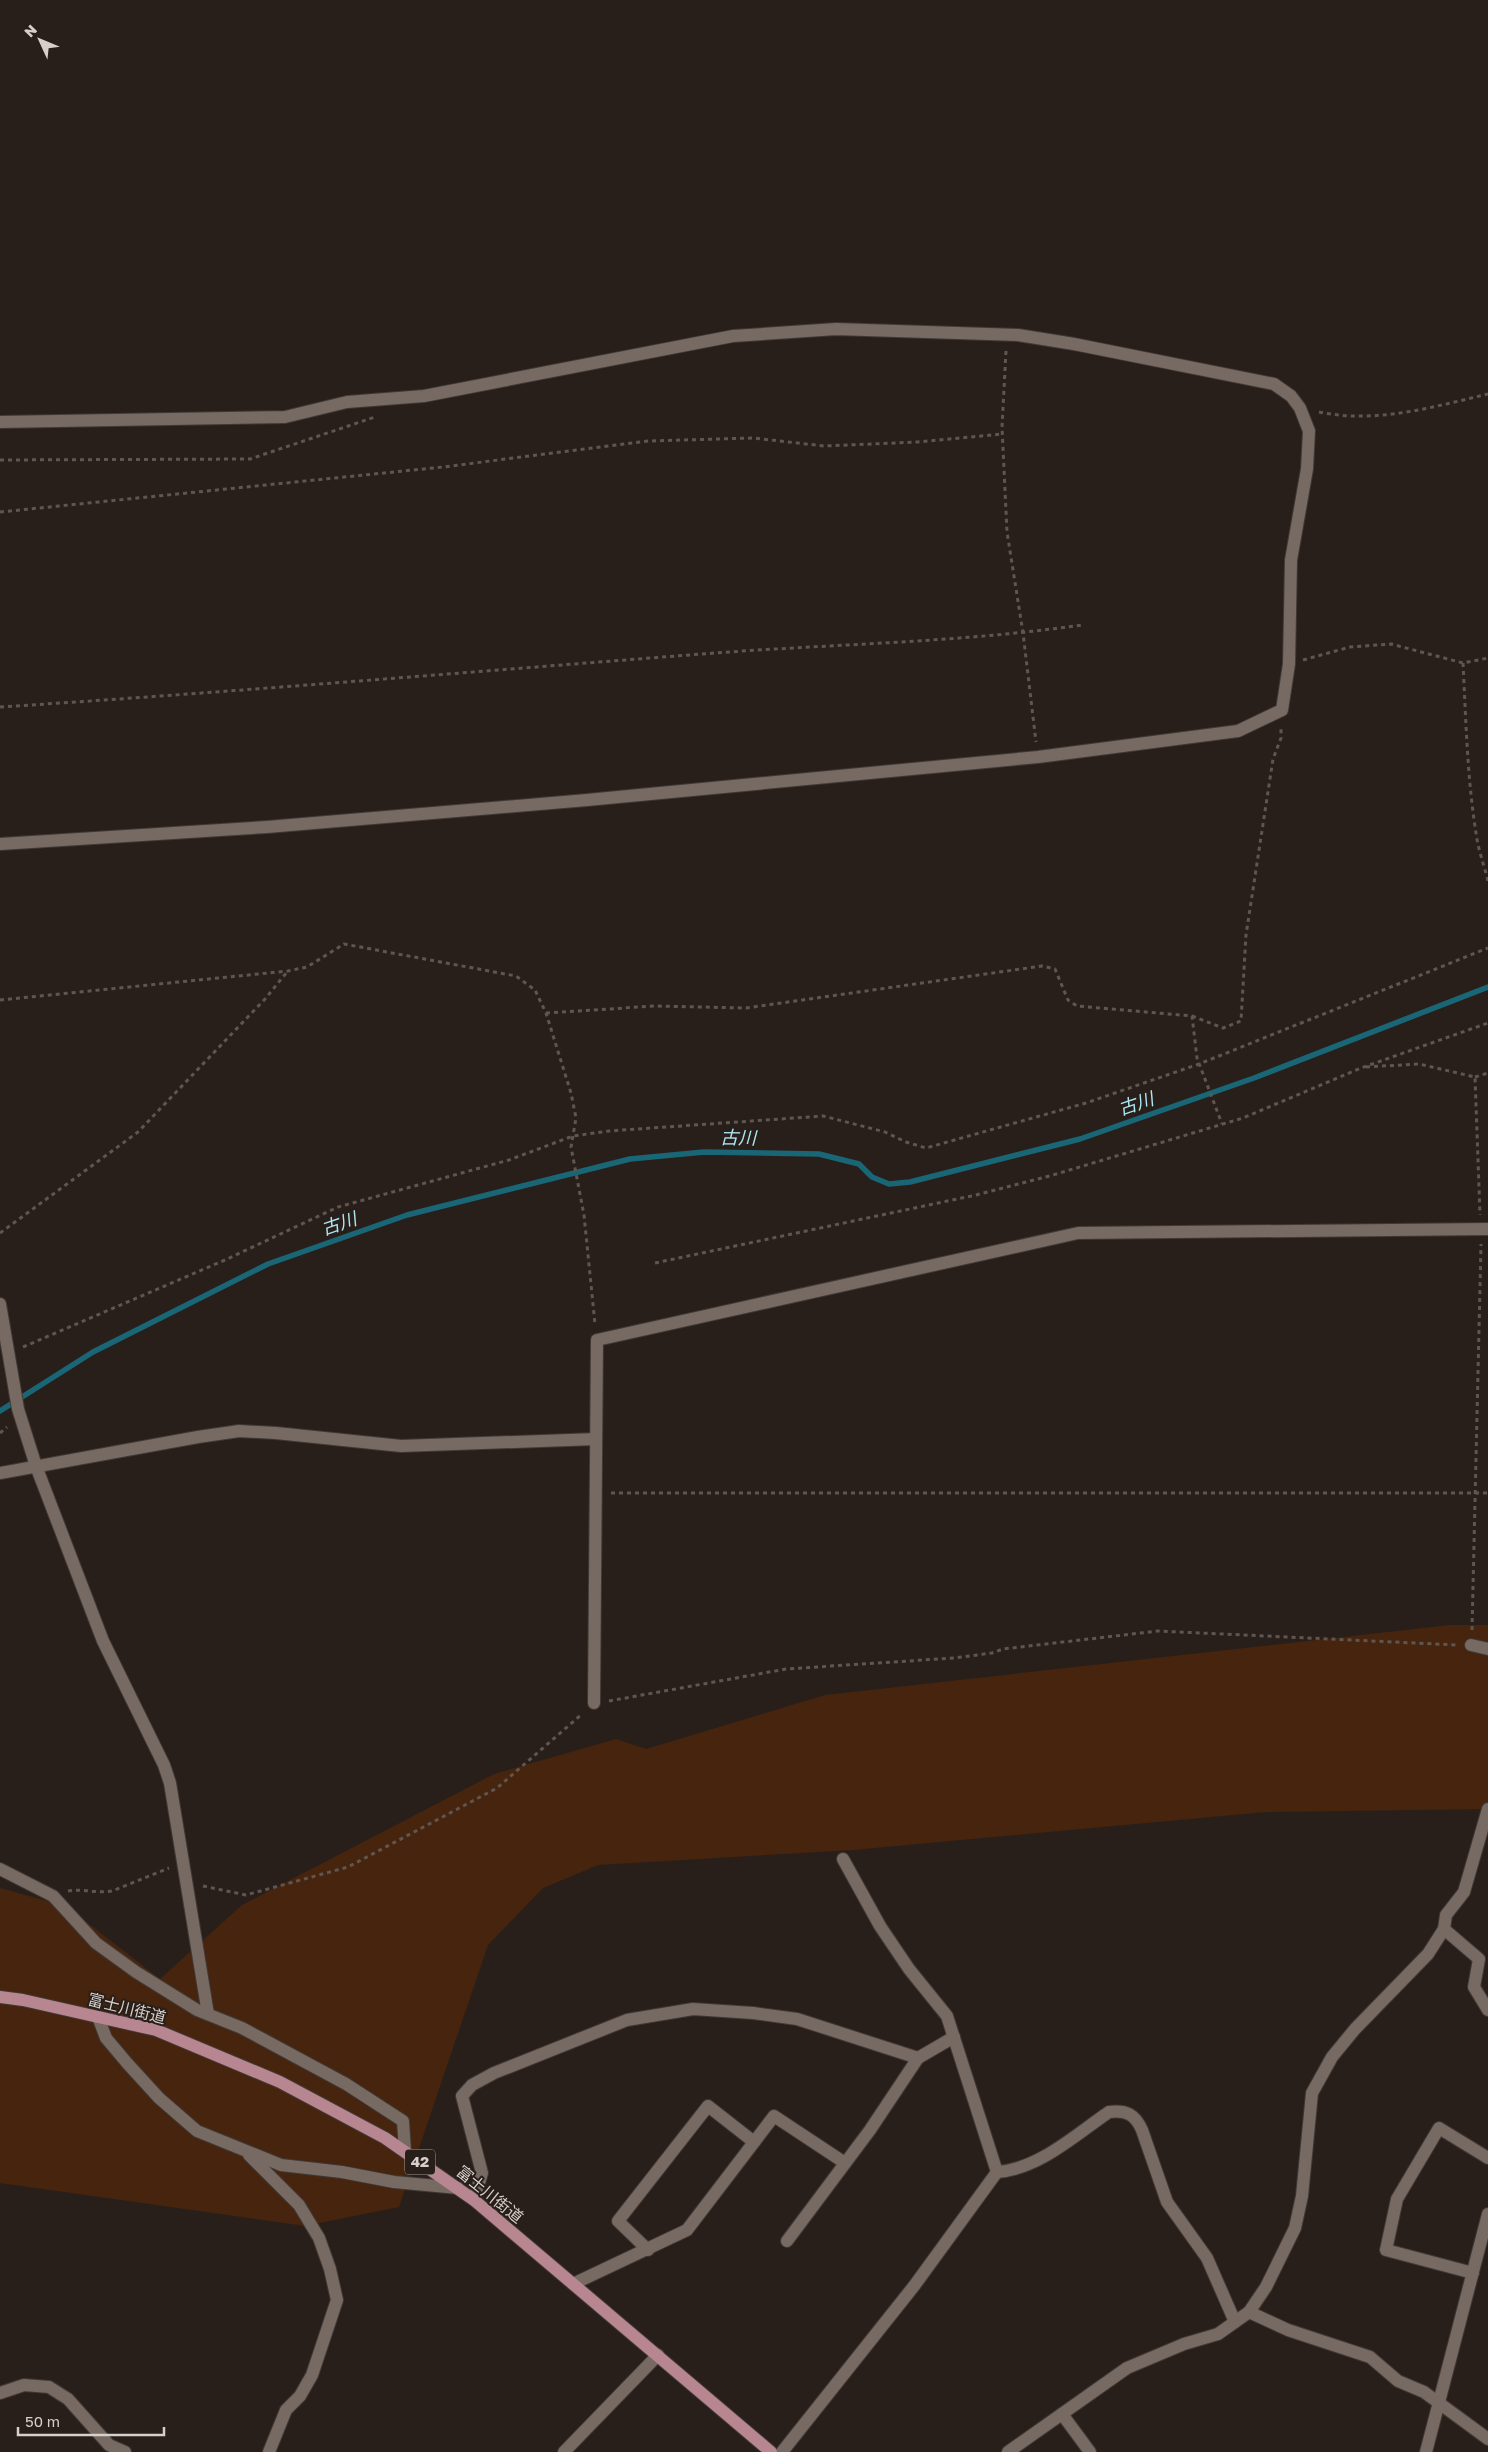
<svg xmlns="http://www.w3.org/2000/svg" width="1488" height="2452" font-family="'Golos Text','Noto Sans JP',sans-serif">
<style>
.green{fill:#46240d}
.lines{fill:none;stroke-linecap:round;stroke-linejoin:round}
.stream{stroke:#196776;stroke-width:5.5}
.minor-casing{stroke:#413935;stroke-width:14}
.major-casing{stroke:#413935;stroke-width:14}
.path{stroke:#5f5651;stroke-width:3;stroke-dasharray:4 4;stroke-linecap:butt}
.minor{stroke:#766a63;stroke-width:12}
.major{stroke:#b88691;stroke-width:12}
.labels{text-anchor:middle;stroke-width:4;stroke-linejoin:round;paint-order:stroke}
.shield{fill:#291f1a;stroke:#a29a96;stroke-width:1}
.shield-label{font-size:15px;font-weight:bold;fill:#d6cfcb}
.street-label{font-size:16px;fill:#d6cfcb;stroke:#291f1a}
.water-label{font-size:18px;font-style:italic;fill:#ade7f5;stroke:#291f1a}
</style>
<rect width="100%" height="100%" fill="#291f1a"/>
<!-- green -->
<path class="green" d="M 1450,1625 L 1488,1625 L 1488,1809 L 1266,1812 L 853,1850 L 598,1865 L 543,1888 L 488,1945 L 399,2207 L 305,2226 L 0,2183 L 0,1888 L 66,1906 L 160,1979 L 242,1905 L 494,1774 L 616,1739 L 646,1749 L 825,1695 Z"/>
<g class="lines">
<!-- stream -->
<path class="stream" d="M 0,1411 L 93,1352 L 268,1264 L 407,1215 L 630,1159 L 704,1152 L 819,1154 L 859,1164 L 872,1177 L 889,1184 L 910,1182 L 1080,1139 L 1254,1078 L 1488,987"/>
<defs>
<g id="minor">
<path d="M 0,422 L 285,417 L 347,402 L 424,396 L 733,336 L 836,329 L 1018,335 L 1074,344 L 1274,384 L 1291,396 L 1300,408 L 1309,431 L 1307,469 L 1291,560 L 1289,664 L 1282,710 L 1238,731 L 1038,757 L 587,800 L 267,827 L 0,844"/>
<path d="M 0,1304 L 18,1409 L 36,1466 L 103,1641 L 164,1765 L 170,1783 L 208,2014"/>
<path d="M 0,1473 L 198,1437 L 239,1431 L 276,1433 L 401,1446 L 596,1439"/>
<path d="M 1471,1645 L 1488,1649"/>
<path d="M 594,1703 L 597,1340 L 1078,1233 L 1488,1229"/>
<path d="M 0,1869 L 53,1896 L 96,1943 L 136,1972 L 197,2010 L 242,2028 L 346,2084 L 403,2121 L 405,2151"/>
<path d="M 1444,1929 L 1479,1959 L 1474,1987 L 1488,2010"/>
<path d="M 98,2017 L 106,2038 L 127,2063 L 159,2098 L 197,2131 L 281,2165 L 342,2172 L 394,2182 L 458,2188"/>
<path d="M 249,2155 L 299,2205 L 319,2238 L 330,2269 L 337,2300 L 312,2375 L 300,2396 L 286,2410 L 269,2452"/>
<path d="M 997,2172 C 1039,2169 1075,2135 1109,2112 C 1126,2110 1135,2114 1142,2130 L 1167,2202 L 1207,2258 L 1235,2322"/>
<path d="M 474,2200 L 482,2173 L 462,2096 L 472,2085 L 494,2073 L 627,2020 L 693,2009 L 753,2013 L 797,2019 L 918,2058"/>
<path d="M 787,2241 L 870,2130 L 918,2058 L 954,2037"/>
<path d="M 648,2250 L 618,2221 L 708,2106 L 754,2142"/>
<path d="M 1473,2273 L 1386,2250 L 1397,2199 L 1439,2128 L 1488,2158"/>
<path d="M 573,2284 L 687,2230 L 774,2116 L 845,2163"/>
<path d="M 1249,2312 L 1288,2330 L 1370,2357 L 1398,2381 L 1424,2392 L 1488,2439"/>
<path d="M 0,2393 L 24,2385 L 49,2387 L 68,2399 L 109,2445 L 125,2452"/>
<path d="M 1062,2414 L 1090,2452"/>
<path d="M 564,2452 L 658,2355"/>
<path d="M 782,2452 L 914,2286 L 997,2172 L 947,2016 L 909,1969 L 880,1926 L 843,1859"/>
<path d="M 1008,2452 L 1127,2368 L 1184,2344 L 1218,2334 L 1249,2312 L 1266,2287 L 1295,2228 L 1302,2196 L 1312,2093 L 1332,2057 L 1355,2029 L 1428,1954 L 1444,1929 L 1446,1915 L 1464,1892 L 1488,1809"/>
<path d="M 1426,2452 L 1488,2214"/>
</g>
<path id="major" d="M 0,1997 L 23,2000 L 156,2030 L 280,2082 L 385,2138 L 474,2200 L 771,2452"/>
</defs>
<!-- minor casing -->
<use href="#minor" class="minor-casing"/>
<!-- major casing -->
<use href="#major" class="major-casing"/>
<!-- path -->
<g class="path">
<path d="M 1006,351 L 1002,427 L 1007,532 L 1023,633 L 1036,742"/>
<path d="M 1319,412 C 1376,424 1433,407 1488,394"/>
<path d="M 0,460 L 250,459 L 375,417"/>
<path d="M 0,512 L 443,467 L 648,441 L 753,438 L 824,446 L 918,442 L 1002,434"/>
<path d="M 1303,660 L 1350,647 L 1391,644 L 1463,663 L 1488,658"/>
<path d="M 1463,663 C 1466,720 1467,776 1476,833 C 1478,849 1484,865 1488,881"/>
<path d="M 0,707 C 234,692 468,672 702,654 C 828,644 956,643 1082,625"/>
<path d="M 0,1000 L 288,971 L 307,967 L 344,944 L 516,976 L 535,990 L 546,1013 L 571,1093 L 576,1118 L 571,1147 L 584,1215 L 595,1324"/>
<path d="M 546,1013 L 655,1006 L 746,1008 L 1042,966 L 1055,969 L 1068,1000 L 1077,1006 L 1192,1016 L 1197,1058 L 1222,1124"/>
<path d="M 1192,1016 L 1223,1028 L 1241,1021 L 1246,935 L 1273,759 L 1281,738 L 1281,727"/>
<path d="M 1366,1067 L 1419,1064 L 1475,1077 L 1480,1215"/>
<path d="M 1475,1077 L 1488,1073"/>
<path d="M 0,1233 L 138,1132 L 265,999 L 287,972"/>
<path d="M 655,1263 L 976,1195 L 1053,1175 L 1243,1118 L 1361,1068 L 1488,1023"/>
<path d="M 23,1347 L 225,1260 L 338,1207 L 509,1160 L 573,1136 L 609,1131 L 823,1116 L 885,1132 L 906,1142 L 926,1148 L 1086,1103 L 1199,1064 L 1488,948"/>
<path d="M 0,1433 L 7,1427"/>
<path d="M 611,1493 L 1488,1493"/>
<path d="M 1472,1630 L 1481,1244"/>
<path d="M 609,1701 L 786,1669 L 954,1658 L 992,1653 L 1003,1649 L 1158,1631 L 1458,1645"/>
<path d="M 203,1886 L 246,1895 L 348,1867 L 497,1788 L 582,1714"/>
<path d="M 68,1891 C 83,1888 97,1894 112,1891 L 169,1868"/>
</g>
<!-- minor -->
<use href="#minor" class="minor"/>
<!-- major -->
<use href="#major" class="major"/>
</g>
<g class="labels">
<!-- shield labels -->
<rect class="shield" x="405" y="2149.5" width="30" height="25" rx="4"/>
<g class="shield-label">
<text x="420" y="2167">42</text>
</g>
<!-- street labels -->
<g class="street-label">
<text transform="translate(127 2008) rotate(14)" y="6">富士川街道</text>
<text transform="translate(490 2194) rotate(39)" y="6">富士川街道</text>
</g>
<!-- water labels -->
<g class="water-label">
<text transform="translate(1136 1104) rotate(-19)" y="6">古川</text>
<text transform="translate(738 1138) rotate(1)" y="6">古川</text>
<text transform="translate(339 1224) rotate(-19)" y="6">古川</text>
</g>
</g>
<!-- north arrow -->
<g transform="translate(40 40) rotate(314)" stroke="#291f1a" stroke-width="4" paint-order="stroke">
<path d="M0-4L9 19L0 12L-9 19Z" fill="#d6cfcb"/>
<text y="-8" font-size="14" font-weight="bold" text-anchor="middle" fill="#d6cfcb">N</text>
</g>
<!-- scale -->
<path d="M18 2427v8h146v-8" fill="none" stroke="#d6cfcb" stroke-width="2.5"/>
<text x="25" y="2427" font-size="15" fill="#d6cfcb" stroke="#291f1a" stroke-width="4" paint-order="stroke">50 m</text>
</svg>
